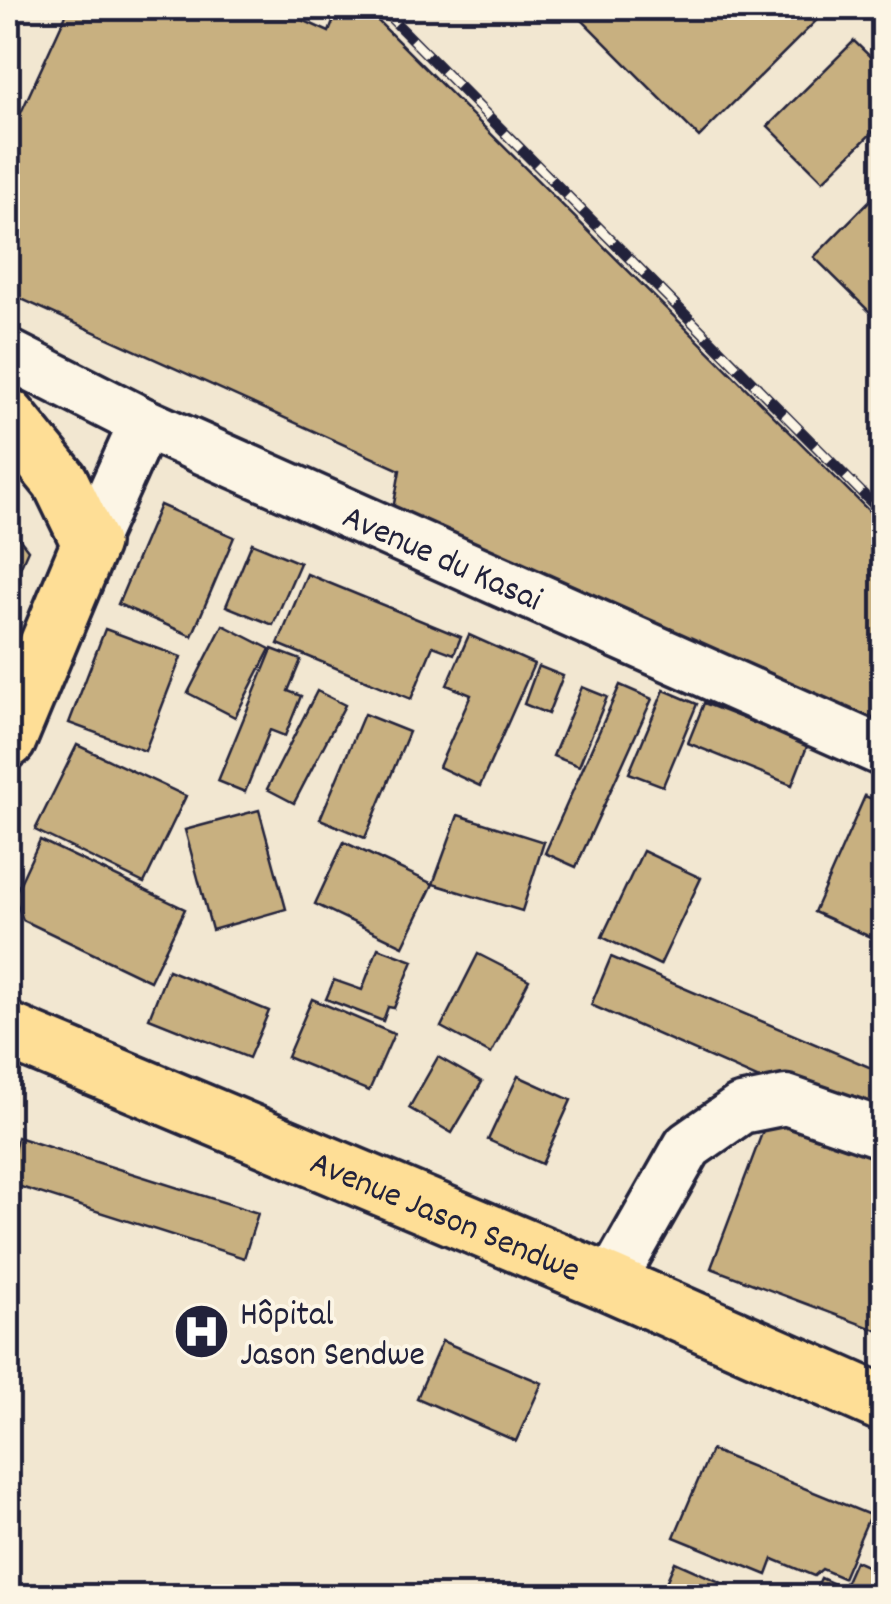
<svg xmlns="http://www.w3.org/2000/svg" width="891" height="1604" font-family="Dekko,sans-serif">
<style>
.building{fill:#c8b080;stroke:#22223b;stroke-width:2.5}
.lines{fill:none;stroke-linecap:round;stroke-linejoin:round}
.minor-casing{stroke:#22223b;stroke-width:55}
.major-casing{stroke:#22223b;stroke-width:62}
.minor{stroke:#fcf5e5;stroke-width:48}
.major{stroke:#fede96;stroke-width:55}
.rail-casing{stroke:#22223b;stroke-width:11}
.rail{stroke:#fcf5e5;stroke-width:8;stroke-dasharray:22;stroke-linecap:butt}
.labels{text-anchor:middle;stroke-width:8;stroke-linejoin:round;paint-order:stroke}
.street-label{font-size:35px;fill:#22223b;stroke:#fcf5e5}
.poi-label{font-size:35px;fill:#22223b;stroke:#fcf5e5;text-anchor:start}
</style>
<rect width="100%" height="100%" fill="#f2e7d1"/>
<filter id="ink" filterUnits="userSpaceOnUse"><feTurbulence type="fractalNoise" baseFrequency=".01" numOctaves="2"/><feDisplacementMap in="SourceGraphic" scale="20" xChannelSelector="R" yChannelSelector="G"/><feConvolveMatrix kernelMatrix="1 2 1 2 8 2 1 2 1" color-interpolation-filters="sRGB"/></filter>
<g filter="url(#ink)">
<!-- building -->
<g class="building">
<path d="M 69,8 L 276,8 L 329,32 L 335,17 L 325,8 L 365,8 L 884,526 L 884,729 L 392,515 L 400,470 L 8,293 L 8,141 Z"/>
<path d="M 570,8 L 829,8 L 699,137 Z"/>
<path d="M 854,41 L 884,70 L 884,121 L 823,181 L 768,126 Z"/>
<path d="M 884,186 L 884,326 L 814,257 Z"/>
<path d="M 160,505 L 234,537 L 192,636 L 118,604 Z"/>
<path d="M 8,524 L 28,550 L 8,595 Z"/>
<path d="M 252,543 L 300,563 L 273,625 L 226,606 Z"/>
<path d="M 307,574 L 461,637 L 454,654 L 433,646 L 411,699 L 278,644 Z"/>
<path d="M 223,625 L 270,649 L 235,717 L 188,693 Z"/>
<path d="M 105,629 L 181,657 L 145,751 L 69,723 Z"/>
<path d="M 469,635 L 534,664 L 480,786 L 439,767 L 471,695 L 447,685 Z"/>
<path d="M 272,649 L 301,660 L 288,691 L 301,696 L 285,736 L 270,730 L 245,792 L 218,781 Z"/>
<path d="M 538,666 L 563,676 L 548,714 L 524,704 Z"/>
<path d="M 620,685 L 652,699 L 576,867 L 545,853 Z"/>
<path d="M 582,687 L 607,697 L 579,766 L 553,756 Z"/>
<path d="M 664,690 L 697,704 L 663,786 L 629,773 Z"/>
<path d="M 317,691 L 345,705 L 294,803 L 267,789 Z"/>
<path d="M 704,703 L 808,744 L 792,785 L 688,743 Z"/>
<path d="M 364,714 L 409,732 L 365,838 L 320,819 Z"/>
<path d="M 77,745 L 186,796 L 144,883 L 35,830 Z"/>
<path d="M 865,796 L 884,804 L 884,943 L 814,912 Z"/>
<path d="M 259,810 L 286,909 L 212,930 L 185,830 Z"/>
<path d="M 458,815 L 544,842 L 522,911 L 433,884 Z"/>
<path d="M 40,840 L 185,909 L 150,981 L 23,920 L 14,896 Z"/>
<path d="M 344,842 L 433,884 L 403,946 L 315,904 Z"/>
<path d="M 643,851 L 701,878 L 660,965 L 602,937 Z"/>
<path d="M 378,948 L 413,961 L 394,1008 L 388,1007 L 383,1021 L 326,999 L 334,980 L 362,990 Z"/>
<path d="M 478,954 L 529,980 L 491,1054 L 441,1027 Z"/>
<path d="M 611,957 L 881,1072 L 864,1125 L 591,1005 Z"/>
<path d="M 168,970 L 269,1011 L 249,1058 L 149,1018 Z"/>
<path d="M 312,999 L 394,1034 L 369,1091 L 287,1057 Z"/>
<path d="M 438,1057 L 482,1082 L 452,1133 L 409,1108 Z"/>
<path d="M 518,1076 L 571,1100 L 542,1164 L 488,1140 Z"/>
<path d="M 773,1104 L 884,1146 L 884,1333 L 711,1268 Z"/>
<path d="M 17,1137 L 258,1213 L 244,1258 L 8,1183 Z"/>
<path d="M 442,1341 L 542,1383 L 516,1441 L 417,1398 Z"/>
<path d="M 711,1450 L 870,1515 L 843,1578 L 822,1569 L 814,1576 L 773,1559 L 767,1575 L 674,1537 Z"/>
<path d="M 855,1561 L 878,1571 L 874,1580 L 884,1585 L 884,1596 L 813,1596 L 821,1578 L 843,1588 Z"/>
<path d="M 675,1562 L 738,1590 L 735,1596 L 660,1596 Z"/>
</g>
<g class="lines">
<defs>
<g id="minor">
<path id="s1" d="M 8,354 L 144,423 L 884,752"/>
<path d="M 90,543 L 144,423"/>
<path d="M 610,1283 L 688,1146 L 741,1109 L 786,1100 L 884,1134"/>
</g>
<g id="major">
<path d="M 8,417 L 60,481 L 90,543 L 8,740"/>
<path id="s2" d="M 8,1031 L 610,1283 L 884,1404"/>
</g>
</defs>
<!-- minor casing -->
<use href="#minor" class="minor-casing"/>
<!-- major casing -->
<use href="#major" class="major-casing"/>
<!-- minor -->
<use href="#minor" class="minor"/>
<!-- major -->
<use href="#major" class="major"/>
<defs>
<path id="rail" d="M 381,8 L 884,515"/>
</defs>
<!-- rail casing -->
<use href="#rail" class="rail-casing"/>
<!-- rail -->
<use href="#rail" class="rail"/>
</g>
</g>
<!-- icons -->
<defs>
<symbol id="hospital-disc" viewBox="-11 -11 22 22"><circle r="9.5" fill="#22223b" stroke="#fcf5e5"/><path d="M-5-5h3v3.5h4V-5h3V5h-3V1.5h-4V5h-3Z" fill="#fff"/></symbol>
</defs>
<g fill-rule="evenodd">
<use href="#hospital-disc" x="170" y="1300" width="63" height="63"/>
</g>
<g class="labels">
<!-- street labels -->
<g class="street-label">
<text dy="12" stroke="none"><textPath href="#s1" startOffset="480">Avenue du Kasai</textPath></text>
<text dy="12" stroke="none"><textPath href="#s2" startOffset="475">Avenue Jason Sendwe</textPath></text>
</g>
<!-- poi labels -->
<g class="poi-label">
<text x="240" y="1324">Hôpital<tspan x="240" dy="40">Jason Sendwe</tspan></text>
</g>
</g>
<!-- margin -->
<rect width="891" height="1604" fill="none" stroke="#fcf5e5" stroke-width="40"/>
<rect x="20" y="20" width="851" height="1564" fill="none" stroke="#22223b" stroke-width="4" filter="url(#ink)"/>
</svg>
